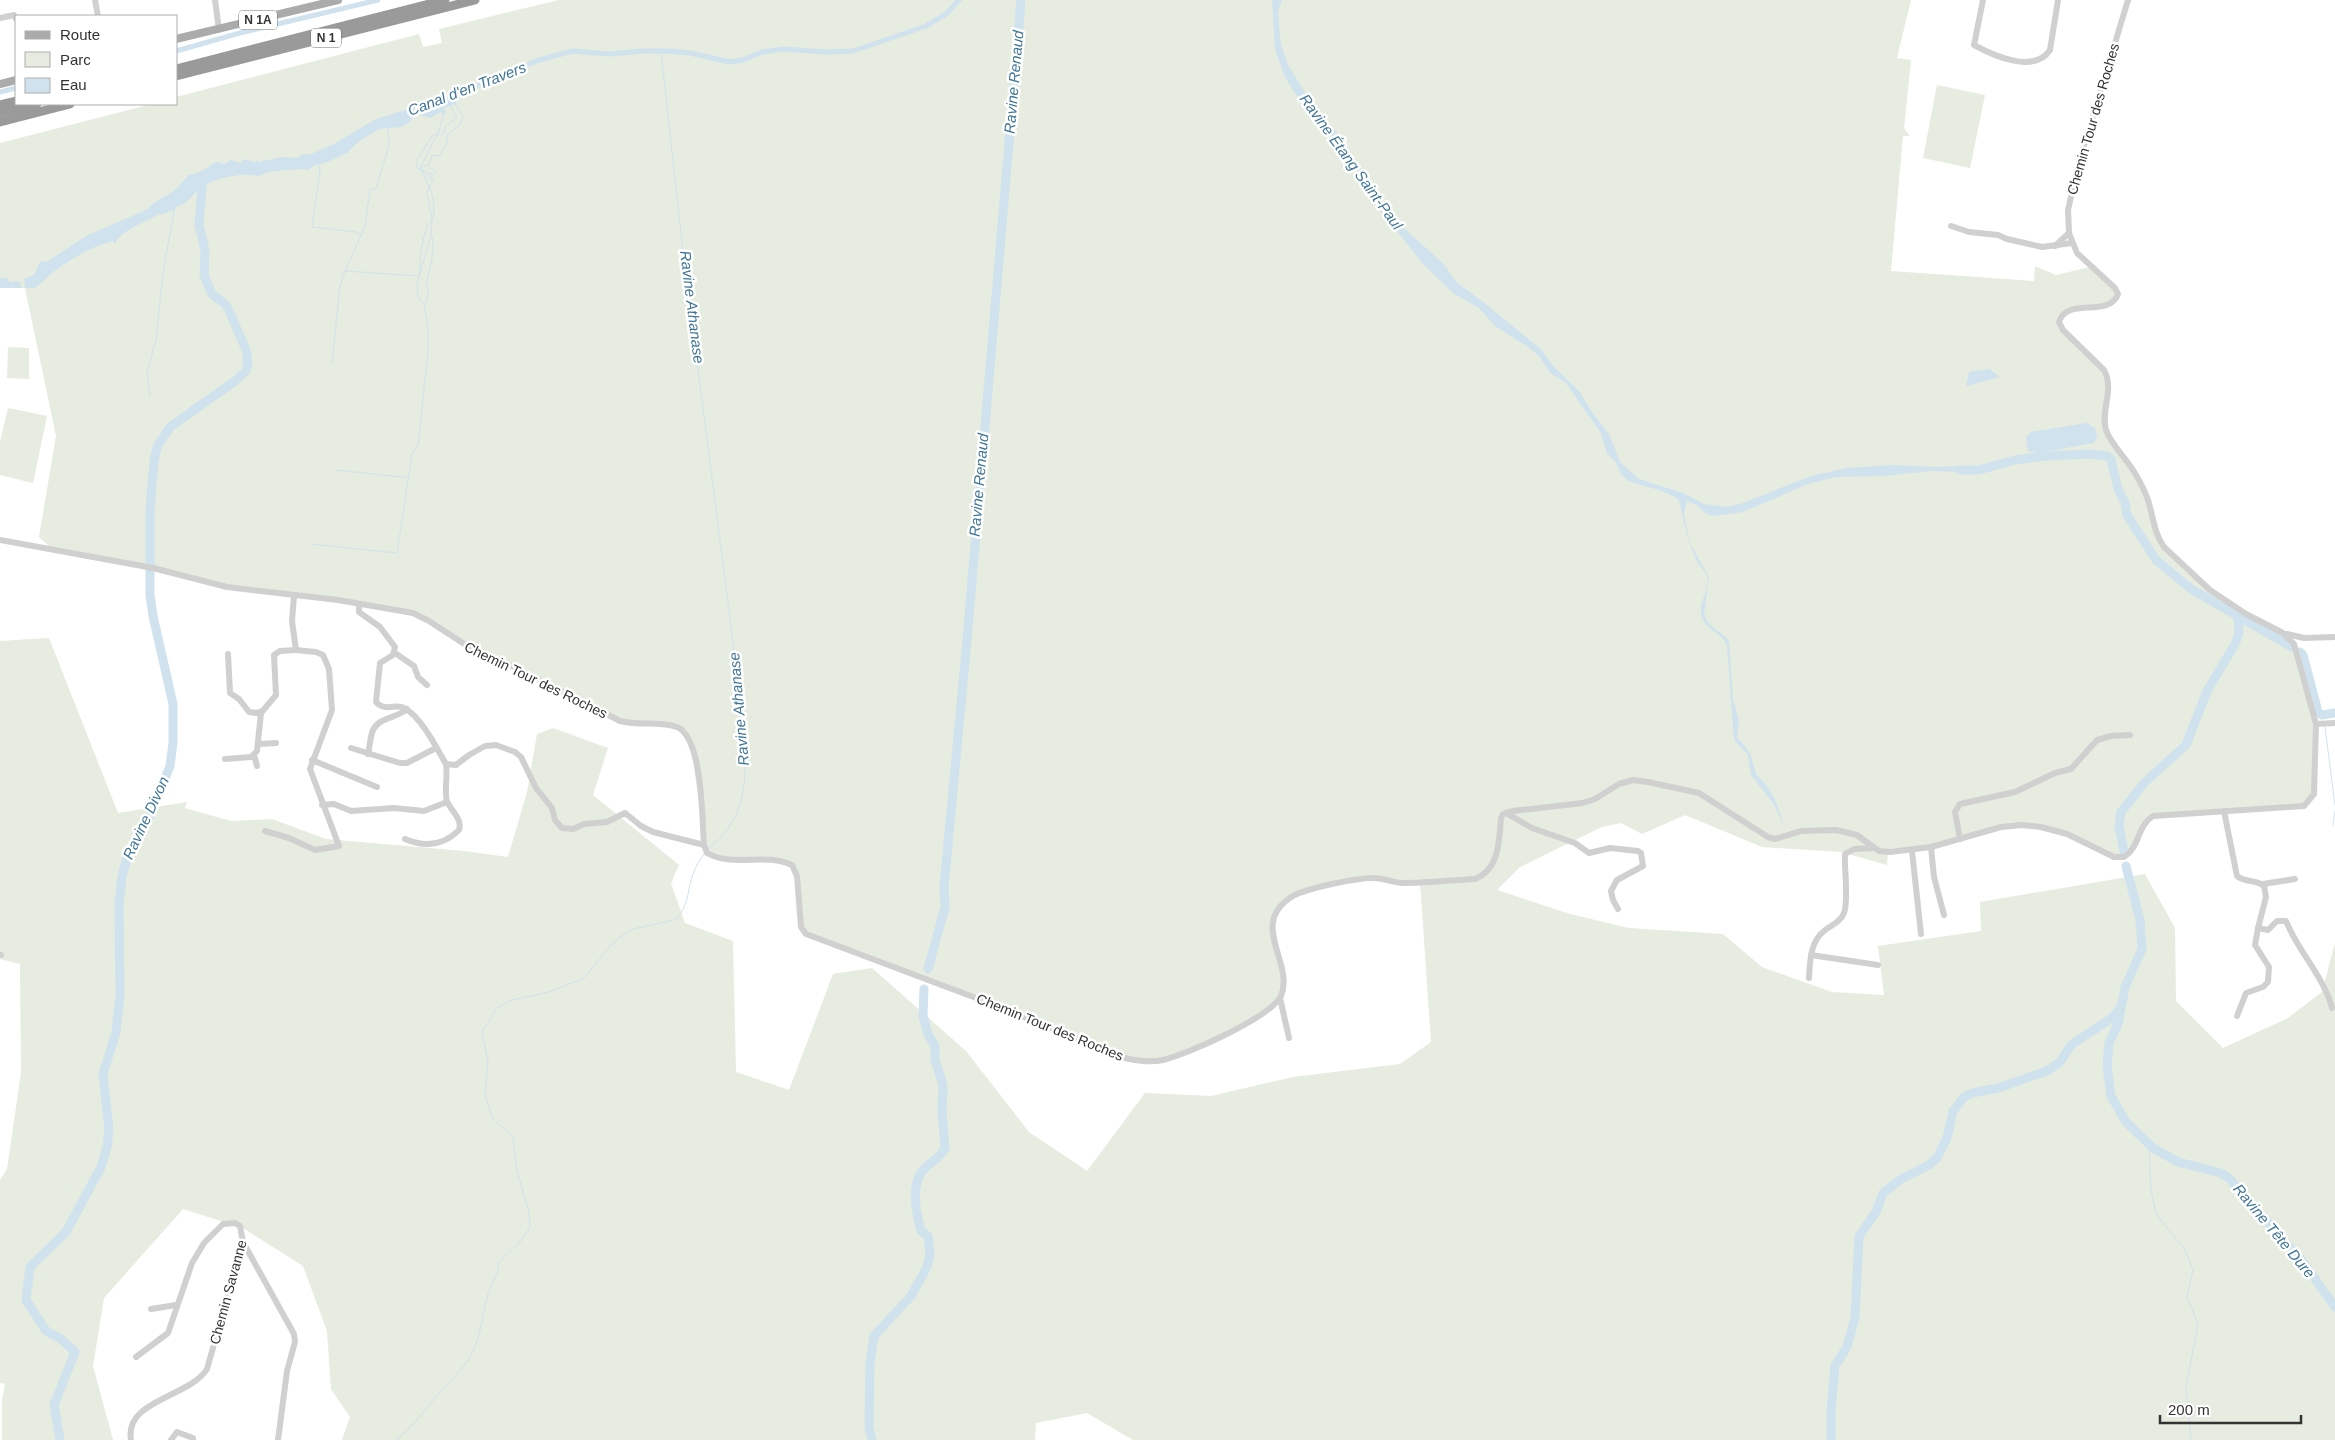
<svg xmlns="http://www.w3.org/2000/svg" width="2335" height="1440" font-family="Helvetica,sans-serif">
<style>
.green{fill:#e6ecdf}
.water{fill:#cfe2ee}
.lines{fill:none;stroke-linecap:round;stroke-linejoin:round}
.stream{stroke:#cfe2ee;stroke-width:1}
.canal{stroke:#cfe2ee;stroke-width:5}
.river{stroke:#cfe2ee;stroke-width:9}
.minor{stroke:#d0d0d0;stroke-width:6}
.major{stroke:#ababab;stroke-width:8}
.highway{stroke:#9a9a9a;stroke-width:9}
.labels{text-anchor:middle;stroke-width:5;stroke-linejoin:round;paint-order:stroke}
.shield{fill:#fff;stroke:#707070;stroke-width:1}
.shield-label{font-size:12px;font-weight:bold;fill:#333}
.street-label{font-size:14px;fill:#333;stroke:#fff}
.water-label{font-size:15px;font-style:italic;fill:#3f7597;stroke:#fff}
</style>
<rect width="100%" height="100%" fill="#fff"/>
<!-- green -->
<g class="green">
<path d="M 559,0 L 1911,0 L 1897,58 L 1911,60 L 1904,128 L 1910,136 L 1903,136 L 1891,271 L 2034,281 L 2035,266 L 2056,275 L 2090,267 L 2115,288 L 2116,301 L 2071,311 L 2059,322 L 2108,377 L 2107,432 L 2136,474 L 2159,540 L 2196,578 L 2292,640 L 2316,724 L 2314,794 L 2304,806 L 2148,819 L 2133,849 L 2121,857 L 2067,834 L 2021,825 L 1930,847 L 1888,852 L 1887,865 L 1841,852 L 1762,847 L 1685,815 L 1642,834 L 1621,823 L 1602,827 L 1520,867 L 1497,890 L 1570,914 L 1629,928 L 1723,934 L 1762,967 L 1832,992 L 1884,995 L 1878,946 L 1981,931 L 1980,902 L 2145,874 L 2175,928 L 2176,1001 L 2223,1048 L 2288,1018 L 2322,992 L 2335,943 L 2335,1440 L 1133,1440 L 1087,1413 L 1036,1423 L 1035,1440 L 342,1440 L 350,1417 L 331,1389 L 327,1331 L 303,1266 L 243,1228 L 183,1209 L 104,1298 L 93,1366 L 113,1440 L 2,1440 L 2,1400 L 5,1384 L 0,1383 L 0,1180 L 7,1169 L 21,1073 L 20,964 L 0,959 L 0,641 L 49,638 L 118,813 L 187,802 L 185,808 L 231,821 L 272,819 L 326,839 L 464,851 L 508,857 L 527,792 L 537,734 L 553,728 L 608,748 L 593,795 L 679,865 L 671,883 L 685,923 L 733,941 L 736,1072 L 789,1090 L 833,974 L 872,968 L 966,1051 L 1029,1132 L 1087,1171 L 1145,1093 L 1211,1096 L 1293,1077 L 1400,1064 L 1431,1042 L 1420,882 L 1372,878 L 1308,889 L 1281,905 L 1274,920 L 1284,985 L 1271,1008 L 1212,1042 L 1161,1060 L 1125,1058 L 803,931 L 797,876 L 786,863 L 729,861 L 707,853 L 690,742 L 676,727 L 632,724 L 543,681 L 481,655 L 413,613 L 227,587 L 50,547 L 39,537 L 56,436 L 25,288 L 0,288 L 0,143 L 152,104 L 176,104 L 176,97 L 419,34 L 423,47 L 442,43 L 439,29 Z"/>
<path d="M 1937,85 L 1985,95 L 1970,168 L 1923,158 Z"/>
<path d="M 8,347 L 29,348 L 29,379 L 7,378 Z"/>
<path d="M 8,408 L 47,416 L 33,483 L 0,475 L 0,442 Z"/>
</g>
<!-- water -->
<g class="water">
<path d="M 1272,0 L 1282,0 L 1278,12 L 1281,45 L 1287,63 L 1310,101 L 1313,111 L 1336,131 L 1398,223 L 1444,264 L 1455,281 L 1487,305 L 1542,350 L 1553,366 L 1579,391 L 1594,415 L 1609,434 L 1620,462 L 1639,479 L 1683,493 L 1704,504 L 1727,507 L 1743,503 L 1811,476 L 1847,468 L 1892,465 L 1935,467 L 1959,466 L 1970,471 L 1967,472 L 1930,471 L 1885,476 L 1836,477 L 1808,484 L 1743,512 L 1714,516 L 1706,514 L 1697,505 L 1687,501 L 1684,514 L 1690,543 L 1709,577 L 1704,615 L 1710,625 L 1726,637 L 1729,642 L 1733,699 L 1739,720 L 1737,737 L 1750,753 L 1756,774 L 1767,786 L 1775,800 L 1785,828 L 1773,803 L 1751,775 L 1748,755 L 1734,740 L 1727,645 C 1722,633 1706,630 1702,617 C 1697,603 1711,590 1707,576 C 1704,569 1697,564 1695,557 C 1687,539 1684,520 1679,501 L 1675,497 L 1662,491 L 1628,481 L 1621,474 L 1616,462 L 1607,454 L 1601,433 L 1565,382 L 1550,373 L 1539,356 L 1528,347 L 1495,326 L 1479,308 L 1453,293 L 1422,263 L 1372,199 L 1370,190 L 1347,157 L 1323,127 L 1307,112 L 1285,77 L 1275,50 Z"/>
<path d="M 445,95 L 463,95 L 455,104 L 444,108 L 446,112 L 443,116 L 441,112 L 430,118 L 415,113 L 410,122 L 401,127 L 379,129 L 358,142 L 347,153 L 330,161 L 311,167 L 309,170 C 303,168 265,171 259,176 C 244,172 213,178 201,188 C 190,196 191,202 176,207 L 173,213 L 172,210 L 162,215 L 159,214 C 145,223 120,230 115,244 L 113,241 C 92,246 73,258 56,270 C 48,275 43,283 35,288 L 25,288 L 24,279 L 34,275 L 40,262 L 48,261 L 86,236 L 148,209 L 151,205 L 175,190 L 189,175 L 201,172 L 216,162 L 225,164 L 231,160 L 241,163 L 243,159 L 255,162 L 258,159 L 258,162 L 283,157 L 297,158 L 301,155 L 311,154 L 334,144 L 376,119 L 435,101 Z"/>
<path d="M 0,278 L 6,278 L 10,282 L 19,281 L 22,288 L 0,288 Z"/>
<path d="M 1989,369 L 2000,377 L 1966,386 L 1969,372 Z"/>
<path d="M 2087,423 L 2095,428 L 2097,437 L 2094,443 L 2038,453 L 2028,451 L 2026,437 L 2031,432 Z"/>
</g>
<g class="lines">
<!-- stream -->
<g class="stream">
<path d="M 661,51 L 683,252 L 742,712 C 745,764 755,812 709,848"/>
<path d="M 319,164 L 320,172 L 312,227 L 356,232 L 361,236"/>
<path d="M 428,165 L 436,173 L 433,175 L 417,168 L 416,161 L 433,135 L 443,134 L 445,127 L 457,117 L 450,105"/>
<path d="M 421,168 L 428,165 L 432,156 L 440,155 L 447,144 L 447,135 L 460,125 L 463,116 L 455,104"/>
<path d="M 429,174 L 433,181"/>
<path d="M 345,271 L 419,276"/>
<path d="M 420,273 C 419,258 422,241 427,226 C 428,225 431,221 432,220 C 436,212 433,194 429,186 L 433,182 L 422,171"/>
<path d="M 425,305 C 427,298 430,290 426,283 C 429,273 436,247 432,237"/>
<path d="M 332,363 L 340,286 L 345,271 L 365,226 L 370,190 L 376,188 L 389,146 L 388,128"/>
<path d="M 150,396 L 147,374 L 156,339 L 163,272 L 174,212"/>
<path d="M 336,470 L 410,478"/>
<path d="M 311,544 L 397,553 L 412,454 L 418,445 L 428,351 L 428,327 L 424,305 L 418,296 L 417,284 L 431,236 L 432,219 L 427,193 L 429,186 L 420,168 L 439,131 L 443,116"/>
<path d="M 2320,715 L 2322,720"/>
<path d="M 2325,727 L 2335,805"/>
<path d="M 2333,825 L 2335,811"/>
<path d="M 2149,1144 L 2151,1190 L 2155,1210 L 2159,1218 L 2184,1248 L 2193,1270 L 2187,1296 L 2198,1324 L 2186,1387 L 2191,1440"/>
<path d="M 396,1440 C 414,1426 427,1407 442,1390 C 458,1372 467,1366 476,1344 C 485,1319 483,1294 498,1272 L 498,1263 L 520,1242 L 530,1227 L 529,1212 L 516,1167 L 513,1137 L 492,1118 L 485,1095 L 488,1061 L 482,1032 L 497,1008 L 512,1000 L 549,992 L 584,978 L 610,946 L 624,934 L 633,929 L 674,920 C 689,909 687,890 693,874 C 696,866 700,859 705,853"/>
</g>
<!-- canal -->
<g class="canal">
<path d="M 176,51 L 240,33 L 378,0"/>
<path d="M 0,92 L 16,88"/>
<path d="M 448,98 L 539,60 L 573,51 L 609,54 L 643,51 L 667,51 L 690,53 L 730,62 L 743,60 L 762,52 L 783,49 L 825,52 L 853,51 L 926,26 L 946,14 L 959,0"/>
</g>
<!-- river -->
<g class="river">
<path d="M 1960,470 L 1979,470 L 2015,460 L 2046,456 L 2090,454 L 2107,456 L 2111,459 L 2118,489 L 2125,503 L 2127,515 L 2156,560 L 2191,589 L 2292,647"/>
<path d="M 2300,652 L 2303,655 L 2318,712 L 2322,715 L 2335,713"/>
<path d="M 2124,852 L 2119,825 L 2121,812 L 2145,782 L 2186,745 L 2207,691 L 2235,644 L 2239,633 L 2238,618"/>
<path d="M 2126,866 L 2140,920 L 2142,949 L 2125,987 L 2118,1024 L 2109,1043 L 2107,1066 L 2111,1096 L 2126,1122 L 2153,1148 L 2178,1162 L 2221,1173 L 2230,1179 L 2303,1262 L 2335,1307"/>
<path d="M 928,969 L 945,907 L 944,887 L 967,640 L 1021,0"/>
<path d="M 60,1440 L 54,1405 L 75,1352 L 61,1339 L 46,1331 L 26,1300 L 30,1267 L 66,1232 L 101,1167 L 107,1147 L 109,1130 L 103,1074 L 116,1032 L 120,995 L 119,904 L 122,877 L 127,857 L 149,818 L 170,766 L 173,743 L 173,704 L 153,616 L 150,595 L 150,509 L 154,462 L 157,447 L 170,427 L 235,381 L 246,371 L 248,364 L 246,350 L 231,315 L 226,305 L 212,294 L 204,275 L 205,251 L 199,225 L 203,175"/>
<path d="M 872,1440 L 869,1427 L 870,1362 L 874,1336 L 911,1296 L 927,1267 L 930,1254 L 928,1236 L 921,1231 C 916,1211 909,1183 926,1167 C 933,1161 941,1157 945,1148 L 942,1112 L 943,1085 L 935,1060 L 935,1046 L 928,1034 L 923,1016 L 924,989"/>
<path d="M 1831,1440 L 1831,1411 L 1835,1366 L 1847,1347 L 1855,1318 L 1859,1236 L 1876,1212 L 1883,1193 L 1901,1179 L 1929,1165 L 1937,1158 L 1947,1138 L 1953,1111 L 1964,1097 L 1972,1093 L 1998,1088 L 2047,1071 L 2060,1062 L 2071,1045 L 2112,1018 L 2120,1008"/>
</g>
<!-- minor -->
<g class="minor">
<path d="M 95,0 L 98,16"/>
<path d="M 215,0 L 219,30"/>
<path d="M 1983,0 L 1974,45 C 1994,56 2034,74 2050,50 L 2058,0"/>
<path d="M 0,18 L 14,15 L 16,19"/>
<path d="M 1951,226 L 1969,232 L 1998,235 L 2007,239 L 2042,247 L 2072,243"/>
<path d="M 2055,246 L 2069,233"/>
<path d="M 0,540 L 153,568 L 227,587 L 338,600 L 413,613 L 429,621 L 481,655 L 506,663 L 620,721 C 638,726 661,721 677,727 C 703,738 702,820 704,845 L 707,853 C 734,868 764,852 792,865 L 797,876 L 801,927 L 806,934 L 976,998 L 1125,1058 C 1138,1061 1150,1063 1163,1060 C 1186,1055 1271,1017 1281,996 C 1295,962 1247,924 1293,896 C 1307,888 1356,878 1374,878 C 1384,878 1394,883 1403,883 C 1427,883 1452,880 1475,879 C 1500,869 1499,840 1501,818 L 1503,814 L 1512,811 L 1583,803 L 1595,799 L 1619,784 L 1633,780 L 1648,782 L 1699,793 L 1768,837 L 1775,839 L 1801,831 L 1836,830 L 1857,835 L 1879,851 L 1890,852 L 1931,847 L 2001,827 L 2021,825 L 2041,827 L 2067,834 L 2114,857 L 2124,857 C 2140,847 2137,826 2153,816 L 2304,806 L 2314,794 L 2316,724 L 2294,644 L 2283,633 L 2246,614 L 2210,590 L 2164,547 C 2154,533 2153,516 2148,500 C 2145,492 2141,483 2136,475 C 2129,461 2111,445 2106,430 C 2100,410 2115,390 2104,370 L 2063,330 L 2059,322 C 2067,296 2109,319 2118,294 L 2115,288 L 2077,253 L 2069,233 L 2068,210 L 2078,166 L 2128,0"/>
<path d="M 359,605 L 359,612 L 380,627 L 395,647 L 393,655 L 380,663 L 376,702 C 386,713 396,702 406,709 C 423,720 436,747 446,764 L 456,765 L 469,755 L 485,746 L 496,745 L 515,752 L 521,757 L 536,788 L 552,808 L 555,820 L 562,828 L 573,829 L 584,824 L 607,822 L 625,813 L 641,826 L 653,832 L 704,845"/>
<path d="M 2287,634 L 2304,638 L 2335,637"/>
<path d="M 395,653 L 414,666 L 418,677 L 427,685"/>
<path d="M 228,654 L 230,693 L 239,699 L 249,712 L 257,713 L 262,711"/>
<path d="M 2316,724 L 2335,723"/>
<path d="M 259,744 L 276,743"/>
<path d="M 351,748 L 400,763 L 407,763 L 436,748"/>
<path d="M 368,754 C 370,746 370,737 373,730 C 379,717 398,718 407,709"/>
<path d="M 254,755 L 257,766"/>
<path d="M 225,759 L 251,757 L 257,751 L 261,713 L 276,695 L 274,655 L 280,651 L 296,650"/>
<path d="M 312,760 L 377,787"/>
<path d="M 322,805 L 334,804 L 351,811 L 394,808 L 424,811 L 447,802"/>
<path d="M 2224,811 L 2237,876 C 2245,883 2256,879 2264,886 L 2266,897 L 2258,928 L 2268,930 L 2277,921 L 2286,921 C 2298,951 2324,977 2332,1008"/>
<path d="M 1506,813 L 1532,828 L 1575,843 L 1589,853 L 1610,848 L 1638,851 L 1641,853 L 1643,866 L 1617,880 L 1611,891 L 1613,900 L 1618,909"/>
<path d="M 265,831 L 289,838 L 315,850 L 339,846 L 310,769 L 332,710 L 329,669 L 323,655 L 316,652 L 296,650 L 292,621 L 294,596"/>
<path d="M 405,839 C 424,847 443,846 459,830 C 463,819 450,810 447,801 C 444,793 448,775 446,764"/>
<path d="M 1960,839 L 1955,812 L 1960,804 L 2015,792 L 2055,773 L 2071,769 L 2097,740 L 2111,736 L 2130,735"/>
<path d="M 1931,847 L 1934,877 L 1944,915"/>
<path d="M 1912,851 L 1921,934"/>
<path d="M 2263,884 L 2295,879"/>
<path d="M 0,955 L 1,955"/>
<path d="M 1811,955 L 1878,965"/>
<path d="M 1809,978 C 1810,962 1810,942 1824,931 C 1831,925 1840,923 1844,913 C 1849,899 1844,870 1845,854 L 1854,849 L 1873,848"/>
<path d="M 1280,998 L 1289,1038"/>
<path d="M 2237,1016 L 2246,993 L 2263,987 L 2268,982 L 2269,967 L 2255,945 L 2258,928"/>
<path d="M 243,1242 L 294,1334 L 295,1342 L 287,1371 L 278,1440"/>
<path d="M 151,1309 L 176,1305"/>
<path d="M 131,1440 C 124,1400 190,1397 207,1369 L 243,1242 L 240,1226 L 235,1223 L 223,1224 L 204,1243 L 192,1263 L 168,1333 L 136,1357"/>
<path d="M 171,1440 L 177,1432 L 193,1438 L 193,1440"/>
</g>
<!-- major -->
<g class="major">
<path d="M 176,39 L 338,0"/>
<path d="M 0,84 L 16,80"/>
</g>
<!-- highway -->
<g class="highway">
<path d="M 176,69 L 445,0"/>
<path d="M 176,76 L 475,0"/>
<path d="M 0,105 L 16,101"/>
<path d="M 0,113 L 37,104"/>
<path d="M 0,122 L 70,104"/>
</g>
</g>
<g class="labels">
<!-- shield labels -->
<g class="shield">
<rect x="239" y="10.5" width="38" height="19" rx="4"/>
<rect x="311" y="28.5" width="30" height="19" rx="4"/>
</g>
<g class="shield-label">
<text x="258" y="24">N 1A</text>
<text x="326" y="42">N 1</text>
</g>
<!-- street labels -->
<g class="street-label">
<text transform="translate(2093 119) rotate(-74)" y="5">Chemin Tour des Roches</text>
<text transform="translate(536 680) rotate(26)" y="5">Chemin Tour des Roches</text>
<text transform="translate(1050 1027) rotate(22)" y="5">Chemin Tour des Roches</text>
<text transform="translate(228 1292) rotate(-75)" y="5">Chemin Savanne</text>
</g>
<!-- water labels -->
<g class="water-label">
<text transform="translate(1014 82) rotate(-85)" y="5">Ravine Renaud</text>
<text transform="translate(467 89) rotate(-21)" y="5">Canal d'en Travers</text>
<text transform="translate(1351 162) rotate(54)" y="5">Ravine Étang Saint-Paul</text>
<text transform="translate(692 307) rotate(83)" y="5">Ravine Athanase</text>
<text transform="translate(979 485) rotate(-85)" y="5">Ravine Renaud</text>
<text transform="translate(739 709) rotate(-95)" y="5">Ravine Athanase</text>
<text transform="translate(146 818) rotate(-65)" y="5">Ravine Divon</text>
<text transform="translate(2274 1231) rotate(50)" y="5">Ravine Tête Dure</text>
</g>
</g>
<!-- legend -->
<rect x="15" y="15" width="162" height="90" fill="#ffffff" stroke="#adadad"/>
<rect x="25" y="31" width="25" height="8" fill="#ababab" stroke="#adadad"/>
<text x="60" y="40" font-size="15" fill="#333333">Route</text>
<rect x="25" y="52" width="25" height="15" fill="#e6ecdf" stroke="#adadad"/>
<text x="60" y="65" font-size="15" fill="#333333">Parc</text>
<rect x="25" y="78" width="25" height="15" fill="#cfe2ee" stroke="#adadad"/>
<text x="60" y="90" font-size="15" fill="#333333">Eau</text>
<!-- scale -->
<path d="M2160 1415v8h141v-8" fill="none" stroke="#333333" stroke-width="2.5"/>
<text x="2168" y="1415" font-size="15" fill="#333333" stroke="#ffffff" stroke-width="4" paint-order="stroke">200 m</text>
</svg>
